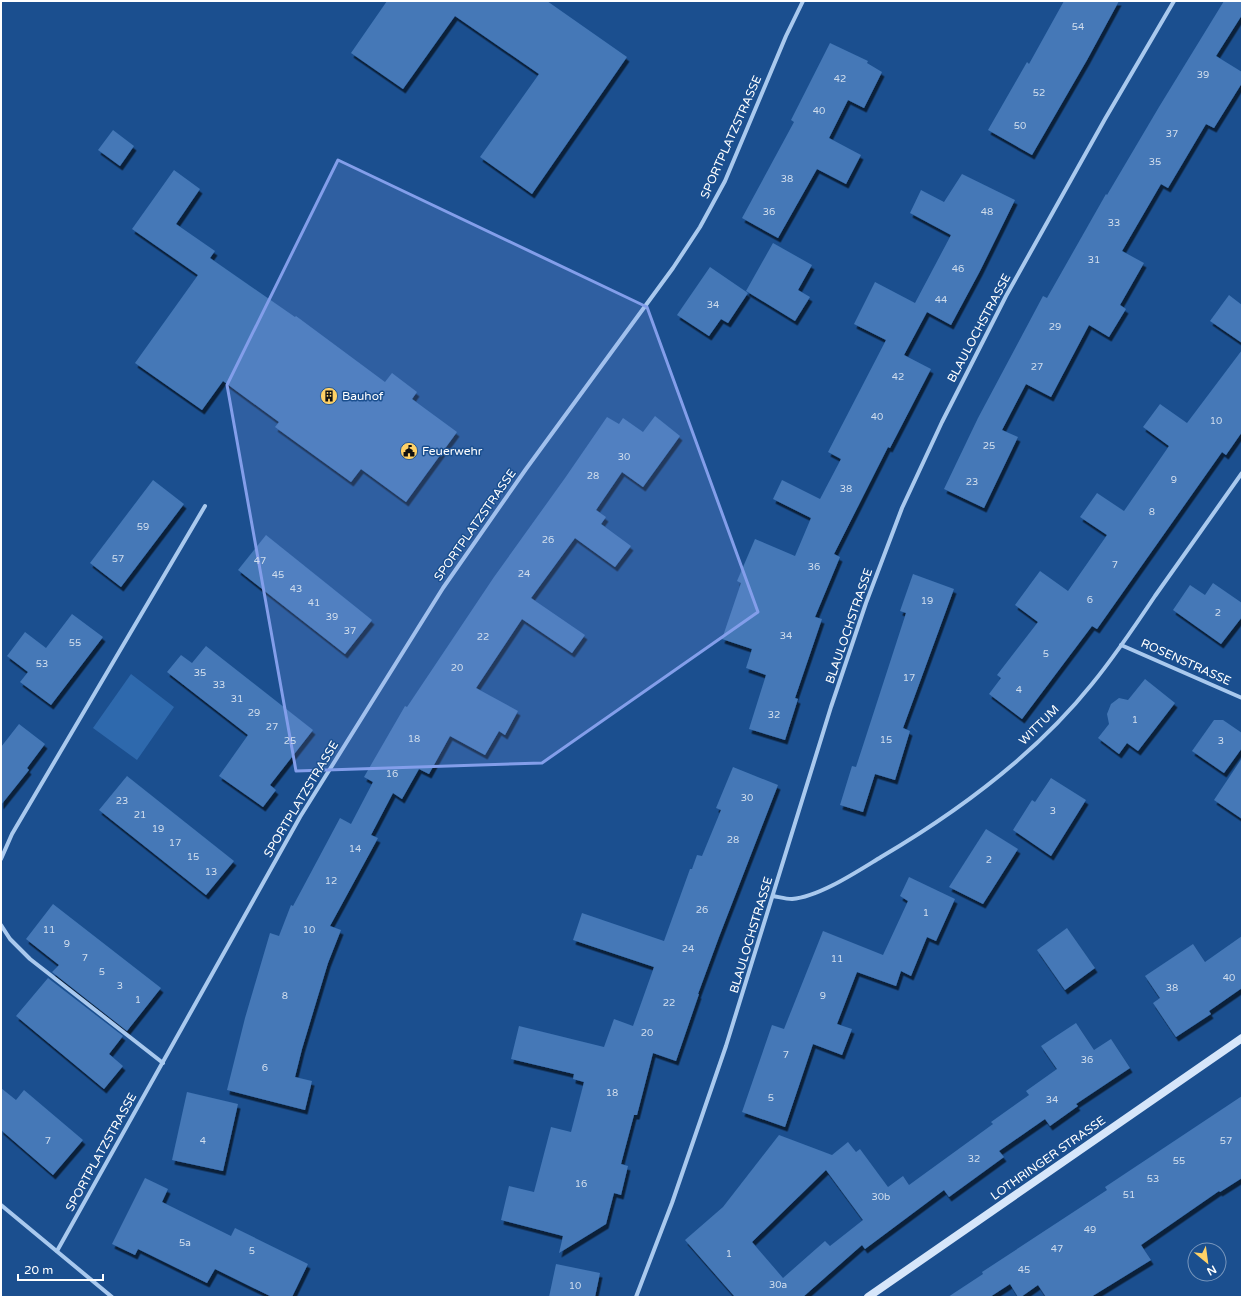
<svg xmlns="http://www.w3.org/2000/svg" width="1243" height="1298" font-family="'Varela Round',sans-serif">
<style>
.green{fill:#2e69ad}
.building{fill:#4478b7;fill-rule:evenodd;filter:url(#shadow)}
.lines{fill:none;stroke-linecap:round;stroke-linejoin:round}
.street{stroke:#a9c9ee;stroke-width:4}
.secondary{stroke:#d6e6fa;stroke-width:8}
.marked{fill:#839eea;fill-opacity:0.2;stroke:#839eea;stroke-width:3;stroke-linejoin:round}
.labels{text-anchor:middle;stroke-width:3;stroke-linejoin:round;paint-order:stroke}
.number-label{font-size:10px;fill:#d0dded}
.street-label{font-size:12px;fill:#fff;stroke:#1b4f8f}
.poi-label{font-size:12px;fill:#fff;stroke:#1b4f8f;text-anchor:start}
</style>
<defs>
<filter id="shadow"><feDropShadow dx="2.5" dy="4.5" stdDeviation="0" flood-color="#0009"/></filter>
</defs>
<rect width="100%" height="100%" fill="#1b4f8f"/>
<!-- green -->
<path class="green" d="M 131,674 L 174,707 L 137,760 L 93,728 Z"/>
<!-- building -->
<g class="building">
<path d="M 387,1 L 547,1 L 627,57 L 532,194 L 480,157 L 539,74 L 455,16 L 403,89 L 351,53 Z"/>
<path d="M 1064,1 L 1119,1 L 1087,60 L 1032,155 L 988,130 L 1027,62 L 1029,64 Z"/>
<path d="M 1224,1 L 1242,1 L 1242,15 L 1216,56 L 1242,72 L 1242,83 L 1214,128 L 1206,124 L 1168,188 L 1161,184 L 1122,251 L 1144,263 L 1120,305 L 1126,309 L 1109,337 L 1089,325 L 1051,397 L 1026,384 L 1002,430 L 1018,437 L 984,508 L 944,489 L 978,418 L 1043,296 L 1047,298 L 1106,194 L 1107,195 L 1159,107 Z"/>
<path d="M 830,43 L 868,61 L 867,63 L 882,72 L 864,108 L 848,100 L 829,138 L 861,155 L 846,184 L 817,169 L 778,238 L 742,218 L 794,122 L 791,120 Z"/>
<path d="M 113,130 L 134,146 L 120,166 L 98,150 Z"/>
<path d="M 174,170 L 200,189 L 176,224 L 215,251 L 210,258 L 295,317 L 296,316 L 385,382 L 392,373 L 417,392 L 412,399 L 457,432 L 406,502 L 361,469 L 351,482 L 275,427 L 279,422 L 223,381 L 202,410 L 135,363 L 198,275 L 132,229 Z"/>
<path d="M 962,174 L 1015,200 L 980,271 L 951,325 L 927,312 L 904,355 L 931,369 L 890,448 L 888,447 L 834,554 L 840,557 L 815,617 L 822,619 L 795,698 L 798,699 L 785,740 L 749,729 L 766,675 L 746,668 L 752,649 L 722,639 L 741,583 L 737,581 L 755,539 L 795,556 L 811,518 L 773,499 L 782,480 L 820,499 L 841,459 L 828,452 L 886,340 L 854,324 L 875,282 L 915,303 L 951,235 L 910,213 L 921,190 L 944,202 Z"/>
<path d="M 773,243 L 812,265 L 798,290 L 810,297 L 795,321 L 746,291 Z"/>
<path d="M 710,267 L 748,293 L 728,323 L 721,319 L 709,336 L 677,315 Z"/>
<path d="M 1229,295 L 1242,305 L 1242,343 L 1210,321 Z"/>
<path d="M 1242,350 L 1242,432 L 1226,455 L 1222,452 L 1097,629 L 1092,626 L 1022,719 L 989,694 L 1001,678 L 997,675 L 1038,622 L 1015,605 L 1040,571 L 1068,591 L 1107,535 L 1080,517 L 1097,493 L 1124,511 L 1169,446 L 1143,427 L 1160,404 L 1187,423 Z"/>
<path d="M 655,416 L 680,436 L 643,487 L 622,472 L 596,510 L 606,517 L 601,524 L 631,546 L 615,567 L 575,538 L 531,598 L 585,635 L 572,653 L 522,619 L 476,688 L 518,711 L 505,735 L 499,731 L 485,755 L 450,736 L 429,774 L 419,769 L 402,799 L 393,793 L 371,835 L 378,838 L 330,926 L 341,930 L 328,963 L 302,1049 L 295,1077 L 312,1081 L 305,1110 L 227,1090 L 245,1018 L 270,933 L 279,936 L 291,905 L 293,906 L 340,818 L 351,824 L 373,782 L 364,777 L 405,706 L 407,707 L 494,577 L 565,478 L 607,417 L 619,424 L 623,418 L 643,432 Z"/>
<path d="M 153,480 L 184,504 L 121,587 L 90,563 Z"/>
<path d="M 266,535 L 372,620 L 345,654 L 238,570 Z"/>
<path d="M 913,574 L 954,589 L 903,728 L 910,731 L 895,780 L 875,774 L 863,812 L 840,805 L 852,766 L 856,767 L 906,613 L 900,611 Z"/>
<path d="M 1213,583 L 1242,603 L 1242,617 L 1221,644 L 1173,610 L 1190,585 L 1205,595 Z"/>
<path d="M 72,614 L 103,637 L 51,705 L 20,682 L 28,672 L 7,656 L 25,632 L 46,648 Z"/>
<path d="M 206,646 L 313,730 L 270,785 L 276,790 L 263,807 L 219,776 L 248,735 L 167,672 L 181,655 L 192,663 Z"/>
<path d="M 1145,679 L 1175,703 L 1138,751 L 1127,743 L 1119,754 L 1098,738 L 1109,724 L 1107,714 L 1111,704 L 1119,698 L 1128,700 Z"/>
<path d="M 1214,720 L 1223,720 L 1242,733 L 1242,748 L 1224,773 L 1192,751 Z"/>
<path d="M 19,724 L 45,744 L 27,768 L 29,770 L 1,805 L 1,747 Z"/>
<path d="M 1242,758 L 1242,819 L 1214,800 Z"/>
<path d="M 733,767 L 778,785 L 719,937 L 698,994 L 699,994 L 676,1061 L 653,1053 L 637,1115 L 634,1115 L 621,1164 L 628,1166 L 621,1195 L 614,1193 L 606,1224 L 559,1253 L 563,1236 L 501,1220 L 509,1186 L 534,1192 L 551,1127 L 571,1132 L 584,1082 L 573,1079 L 574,1074 L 511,1059 L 519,1026 L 604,1047 L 614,1019 L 633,1026 L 654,967 L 573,940 L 582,913 L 664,941 L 690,869 L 692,869 L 697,855 L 702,856 L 721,810 L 716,808 Z"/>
<path d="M 127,776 L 234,861 L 206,895 L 99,810 Z"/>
<path d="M 1051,778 L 1086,800 L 1051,856 L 1013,830 L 1032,800 L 1035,802 Z"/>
<path d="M 986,829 L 1018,849 L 983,904 L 949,887 Z"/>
<path d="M 909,877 L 955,899 L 936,941 L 927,937 L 911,976 L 901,971 L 896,986 L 857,972 L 837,1024 L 852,1029 L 842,1055 L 813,1044 L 785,1127 L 742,1112 L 772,1025 L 784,1029 L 823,931 L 883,955 L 908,901 L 900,896 Z"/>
<path d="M 53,904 L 161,988 L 127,1031 L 52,972 L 59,965 L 26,939 Z"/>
<path d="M 1067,928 L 1095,968 L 1065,990 L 1037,950 Z"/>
<path d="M 1242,936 L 1242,988 L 1209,1011 L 1211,1014 L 1176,1037 L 1153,1003 L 1160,998 L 1145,976 L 1193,944 L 1205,962 Z"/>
<path d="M 48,978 L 123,1036 L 109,1054 L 123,1066 L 104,1089 L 16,1016 Z"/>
<path d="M 1076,1023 L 1094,1050 L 1111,1039 L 1130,1068 L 1076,1104 L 1078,1106 L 1050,1126 L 1045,1119 L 999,1151 L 1004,1157 L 949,1197 L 944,1190 L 865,1249 L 862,1245 L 803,1297 L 735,1297 L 685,1240 L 723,1207 L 779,1135 L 832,1155 L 848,1142 L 856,1152 L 860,1149 L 888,1187 L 903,1176 L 909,1185 L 993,1124 L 991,1122 L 1029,1095 L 1026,1091 L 1057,1069 L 1041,1046 ZM 826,1170 L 863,1220 L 830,1246 L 825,1241 L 783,1278 L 752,1242 Z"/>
<path d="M 1,1088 L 16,1100 L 24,1090 L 83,1140 L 53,1175 L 1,1130 Z"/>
<path d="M 187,1092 L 238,1104 L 223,1171 L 172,1160 Z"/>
<path d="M 1242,1096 L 1242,1178 L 1220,1192 L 1219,1191 L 1141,1245 L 1151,1260 L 1091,1297 L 1046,1297 L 1038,1285 L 1021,1297 L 1018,1297 L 1010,1284 L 990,1297 L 948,1297 L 983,1274 L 982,1272 L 1107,1190 L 1105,1187 Z"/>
<path d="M 145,1178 L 168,1189 L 162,1202 L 231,1236 L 235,1228 L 308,1264 L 292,1297 L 272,1297 L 215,1269 L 207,1283 L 138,1249 L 135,1255 L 112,1244 Z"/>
<path d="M 556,1264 L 600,1273 L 595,1297 L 549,1297 Z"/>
</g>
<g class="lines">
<!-- street -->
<g class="street">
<path d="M 1121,645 L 1242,698"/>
<path d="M 1,859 L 12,834 L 205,506"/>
<path d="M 773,896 C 779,897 786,899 792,899 C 819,897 858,871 881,857 C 959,811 1035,755 1092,684 C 1115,656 1135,626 1155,596 C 1184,555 1213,514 1242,473"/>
<path d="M 1,925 L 10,939 L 30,959 L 163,1063"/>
<path d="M 1,1205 L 112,1297"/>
<path d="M 57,1251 L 300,817 L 443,588 L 526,469 L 673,268 L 700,227 L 725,181 L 786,36 L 803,1"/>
<path d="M 636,1297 L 672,1203 L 726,1046 L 831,707 L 866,603 L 902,508 L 942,422 L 1006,296 L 1105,119 L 1174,1"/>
</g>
<!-- secondary -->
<path class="secondary" d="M 868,1297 L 1242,1038"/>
</g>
<!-- marked area -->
<path class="marked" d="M 338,160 L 647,307 L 758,612 L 542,763 L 296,771 L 227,385 Z"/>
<!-- icons -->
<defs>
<symbol id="building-disc" viewBox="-11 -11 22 22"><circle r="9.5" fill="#ffd166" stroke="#1b4f8f"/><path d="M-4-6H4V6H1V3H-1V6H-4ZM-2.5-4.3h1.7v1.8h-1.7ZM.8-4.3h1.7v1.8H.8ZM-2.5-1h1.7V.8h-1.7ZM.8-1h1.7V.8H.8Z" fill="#111"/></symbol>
<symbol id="civic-disc" viewBox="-11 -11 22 22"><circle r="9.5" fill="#ffd166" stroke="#1b4f8f"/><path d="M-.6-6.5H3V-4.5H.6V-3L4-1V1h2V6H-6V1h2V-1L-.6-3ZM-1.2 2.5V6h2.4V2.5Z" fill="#111"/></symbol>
</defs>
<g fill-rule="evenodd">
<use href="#building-disc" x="319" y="386" width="20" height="20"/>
<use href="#civic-disc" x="399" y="441" width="20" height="20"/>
</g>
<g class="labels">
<!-- number labels -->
<g class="number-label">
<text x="1078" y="30">54</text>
<text x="1203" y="78">39</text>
<text x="840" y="82">42</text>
<text x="1039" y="96">52</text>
<text x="819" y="114">40</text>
<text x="1020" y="129">50</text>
<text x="1172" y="137">37</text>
<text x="1155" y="165">35</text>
<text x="787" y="182">38</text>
<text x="769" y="215">36</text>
<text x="987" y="215">48</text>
<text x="1114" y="226">33</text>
<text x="1094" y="263">31</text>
<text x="958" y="272">46</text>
<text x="941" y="303">44</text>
<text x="713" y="308">34</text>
<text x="1055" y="330">29</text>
<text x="1037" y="370">27</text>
<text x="898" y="380">42</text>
<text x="877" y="420">40</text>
<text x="1216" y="424">10</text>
<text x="989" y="449">25</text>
<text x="624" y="460">30</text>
<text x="593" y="479">28</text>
<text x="1174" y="483">9</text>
<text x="972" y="485">23</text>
<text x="846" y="492">38</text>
<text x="1152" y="515">8</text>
<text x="143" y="530">59</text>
<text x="548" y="543">26</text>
<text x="118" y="562">57</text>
<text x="260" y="564">47</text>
<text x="1115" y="568">7</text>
<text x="814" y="570">36</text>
<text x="524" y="577">24</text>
<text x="278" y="578">45</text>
<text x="296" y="592">43</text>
<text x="1090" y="603">6</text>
<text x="927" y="604">19</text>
<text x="314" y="606">41</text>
<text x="1218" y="616">2</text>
<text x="332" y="620">39</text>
<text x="350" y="634">37</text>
<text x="786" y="639">34</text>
<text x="483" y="640">22</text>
<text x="75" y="646">55</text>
<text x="1046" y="657">5</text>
<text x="42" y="667">53</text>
<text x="457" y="671">20</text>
<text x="200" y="676">35</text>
<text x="909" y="681">17</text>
<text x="219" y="688">33</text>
<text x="1019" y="693">4</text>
<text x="237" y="702">31</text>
<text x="254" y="716">29</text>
<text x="774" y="718">32</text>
<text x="1135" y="723">1</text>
<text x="272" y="730">27</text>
<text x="414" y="742">18</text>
<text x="886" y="743">15</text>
<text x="290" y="744">25</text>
<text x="1221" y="744">3</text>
<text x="392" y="777">16</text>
<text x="747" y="801">30</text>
<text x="122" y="804">23</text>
<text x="1053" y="814">3</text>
<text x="140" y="818">21</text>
<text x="158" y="832">19</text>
<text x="733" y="843">28</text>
<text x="175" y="846">17</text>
<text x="355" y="852">14</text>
<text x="193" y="860">15</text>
<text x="989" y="863">2</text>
<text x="211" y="875">13</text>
<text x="331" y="884">12</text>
<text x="702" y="913">26</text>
<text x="926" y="916">1</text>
<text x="49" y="933">11</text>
<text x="309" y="933">10</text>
<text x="67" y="947">9</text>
<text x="688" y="952">24</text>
<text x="85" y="961">7</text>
<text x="837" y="962">11</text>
<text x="102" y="975">5</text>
<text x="1229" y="981">40</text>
<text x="120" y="989">3</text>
<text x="1172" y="991">38</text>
<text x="285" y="999">8</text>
<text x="823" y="999">9</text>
<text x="138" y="1003">1</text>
<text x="669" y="1006">22</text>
<text x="647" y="1036">20</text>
<text x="786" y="1058">7</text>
<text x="1087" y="1063">36</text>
<text x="265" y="1071">6</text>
<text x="612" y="1096">18</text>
<text x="771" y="1101">5</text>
<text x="1052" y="1103">34</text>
<text x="48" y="1144">7</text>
<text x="203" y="1144">4</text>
<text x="1226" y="1144">57</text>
<text x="974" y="1162">32</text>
<text x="1179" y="1164">55</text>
<text x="1153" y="1182">53</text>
<text x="581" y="1187">16</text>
<text x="1129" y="1198">51</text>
<text x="881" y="1200">30b</text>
<text x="1090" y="1233">49</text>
<text x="185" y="1246">5a</text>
<text x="1057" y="1252">47</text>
<text x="252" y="1254">5</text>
<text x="729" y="1257">1</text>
<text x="1024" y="1273">45</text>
<text x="778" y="1288">30a</text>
<text x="575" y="1289">10</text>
</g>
<!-- street labels -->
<g class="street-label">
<text transform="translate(731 137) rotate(-66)" y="4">SPORTPLATZSTRASSE</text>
<text transform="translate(979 328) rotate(-62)" y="4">BLAULOCHSTRASSE</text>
<text transform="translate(475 525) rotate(-55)" y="4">SPORTPLATZSTRASSE</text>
<text transform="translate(849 626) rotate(-71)" y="4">BLAULOCHSTRASSE</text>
<text transform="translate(1186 662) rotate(24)" y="4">ROSENSTRASSE</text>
<text transform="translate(1039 725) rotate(-45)" y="4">WITTUM</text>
<text transform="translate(301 799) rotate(-59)" y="4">SPORTPLATZSTRASSE</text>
<text transform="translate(751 935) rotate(-73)" y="4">BLAULOCHSTRASSE</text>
<text transform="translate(101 1152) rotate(-61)" y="4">SPORTPLATZSTRASSE</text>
<text transform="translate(1048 1158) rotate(-35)" y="4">LOTHRINGER STRASSE</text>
</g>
<!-- poi labels -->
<g class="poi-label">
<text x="342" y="400">Bauhof</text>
<text x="422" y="455">Feuerwehr</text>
</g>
</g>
<!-- border -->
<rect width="1243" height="1298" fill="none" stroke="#ffffff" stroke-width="4"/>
<!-- north arrow -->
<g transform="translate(1207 1262) rotate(151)"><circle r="19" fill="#1b4f8f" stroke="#7695bc"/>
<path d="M0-3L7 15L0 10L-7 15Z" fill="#ffd166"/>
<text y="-6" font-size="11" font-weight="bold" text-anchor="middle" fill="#ffffff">N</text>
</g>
<!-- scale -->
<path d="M18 1274v6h85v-6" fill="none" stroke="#ffffff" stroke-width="2"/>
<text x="24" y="1274" font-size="12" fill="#ffffff" stroke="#1b4f8f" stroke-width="3" paint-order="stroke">20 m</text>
</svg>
